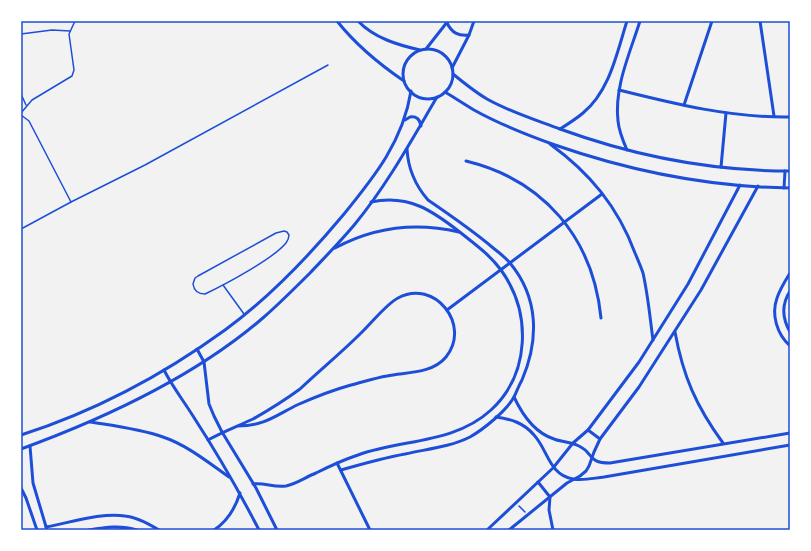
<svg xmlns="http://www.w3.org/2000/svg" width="811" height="551" font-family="'PT Sans',sans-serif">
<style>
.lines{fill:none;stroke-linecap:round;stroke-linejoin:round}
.path{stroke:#1d4ed8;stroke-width:1.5}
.service{stroke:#1d4ed8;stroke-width:1.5}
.minor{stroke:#1d4ed8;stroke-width:3}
.neatline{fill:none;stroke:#1d4ed8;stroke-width:1.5}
</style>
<rect width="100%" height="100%" fill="#f2f2f2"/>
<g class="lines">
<!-- path -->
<path class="path" d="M 519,506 L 525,512"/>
<!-- service -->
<g class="service">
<path d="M 21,34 L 52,30 L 70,31"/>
<path d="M 21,94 L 26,105"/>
<path d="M 21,113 L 32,100 L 72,76 L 74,70 L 69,34 L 75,21"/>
<path d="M 21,115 L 29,121 L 71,202"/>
<path d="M 21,229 L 71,202 L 145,165 L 328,65"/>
<path d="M 284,231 L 287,232 L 289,235 C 289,238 288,240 286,243 C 273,259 224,285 205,294 C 198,294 194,291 193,284 L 195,278 L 198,276 L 276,233 Z"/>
<path d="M 223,285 L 244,314"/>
</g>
<!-- minor -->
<g class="minor">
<path d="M 337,21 C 356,45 379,64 404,81"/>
<path d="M 358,21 C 374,38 398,45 420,50"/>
<path d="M 760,21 L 774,116"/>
<path d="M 447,23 C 452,33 458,36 469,35"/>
<path d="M 426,49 L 448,21"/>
<circle cx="428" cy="74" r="25"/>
<path d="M 452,68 L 469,35 L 474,21"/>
<path d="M 453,74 C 464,83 475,92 487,99 C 510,112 536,120 560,129 C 634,156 711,171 790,171"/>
<path d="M 619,90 C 675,104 732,118 790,117"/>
<path d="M 445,92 C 455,98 464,104 474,110 C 499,124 527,135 555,145 C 630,171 710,187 790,188"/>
<path d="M 684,105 L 712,21"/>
<path d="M 405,120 L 410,117 C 416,116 420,119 421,126"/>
<path d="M 560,129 C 568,124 576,119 583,113 C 610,91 617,52 627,21"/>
<path d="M 550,144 C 590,173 618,207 635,253 C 638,260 641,267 643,273 C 648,295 650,318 653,340"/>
<path d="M 627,150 C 623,141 619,131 618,121 C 614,87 630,53 640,21"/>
<path d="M 466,161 C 544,180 593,238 601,318"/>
<path d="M 721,167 L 726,113"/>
<path d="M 784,188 L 785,171"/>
<path d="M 335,248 C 374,227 416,222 459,232"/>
<path d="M 790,273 C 785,281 780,289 777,298 C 771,315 777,334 790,346"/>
<path d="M 790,291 C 781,305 782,318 790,332"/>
<path d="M 447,310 L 602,194"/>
<path d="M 675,332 C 683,376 696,406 723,443"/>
<path d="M 197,349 L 204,362 L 209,404 L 214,416 L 222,432 L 256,488 L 277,530"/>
<path d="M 164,370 C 172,386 183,400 193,416 C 217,453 239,491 259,530"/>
<path d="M 514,397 C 522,414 535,433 554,439 C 562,442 571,442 579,446 C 594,453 587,463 610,463 L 790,433"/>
<path d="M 496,417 C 511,419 524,423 534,435 C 548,450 549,475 573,479 C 583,481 594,478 604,477 L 790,445"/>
<path d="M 90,422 C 115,426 140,429 163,437 C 187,445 209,463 229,477"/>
<path d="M 588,430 L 600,439"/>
<path d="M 21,435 C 93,412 163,375 225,330 C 269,298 309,256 344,214 C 375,176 403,141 411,91"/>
<path d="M 208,440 C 222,432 238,426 253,419 C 269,410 285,400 300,389 C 320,370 341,353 360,334 C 371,324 385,305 398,298 C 434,278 472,325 446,357 C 432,374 406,372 387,376 C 375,378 363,382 351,385 C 333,390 315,397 297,405 C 275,416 264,426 238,426"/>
<path d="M 30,446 L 33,483 L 47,530"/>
<path d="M 21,449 C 106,418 195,377 264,317 C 280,303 295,288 310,273 C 325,257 341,241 355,224 C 387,185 411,141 437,97"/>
<path d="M 337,463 L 370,530"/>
<path d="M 341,470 C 362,464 383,458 405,454 C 427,449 450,447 470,437 C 484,429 506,411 514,397 C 517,391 519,385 522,380 C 539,340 539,298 510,263 C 505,257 498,252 492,247 C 472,230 450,215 428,200 C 415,185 408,169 407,149"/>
<path d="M 538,482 L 550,497 L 549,510 L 553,530"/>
<path d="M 253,484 C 264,482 274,488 286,486 C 296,484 306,477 316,473 C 330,466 343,460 358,455 C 402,439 454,444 491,410 C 530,374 532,313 501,270 C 490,255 476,245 461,233 C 433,211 409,194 371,202"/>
<path d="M 21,488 L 26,498 L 37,530"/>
<path d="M 46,527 C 69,523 102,512 125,516 C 137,517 149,524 159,530"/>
<path d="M 89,530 C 106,527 121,525 137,530"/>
<path d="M 214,530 C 228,521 235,509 240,493"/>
<path d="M 487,530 L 553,468 L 573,443 L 588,430 L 639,362 L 688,284 L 740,185"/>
<path d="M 509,530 L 567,483 L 580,476 L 586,471 L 589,466 L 594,452 L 600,439 L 639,387 L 701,290 L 758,186"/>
</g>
</g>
<!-- border -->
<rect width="811" height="551" fill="none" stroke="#ffffff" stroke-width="44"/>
<rect x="22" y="22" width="767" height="507" class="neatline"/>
</svg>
